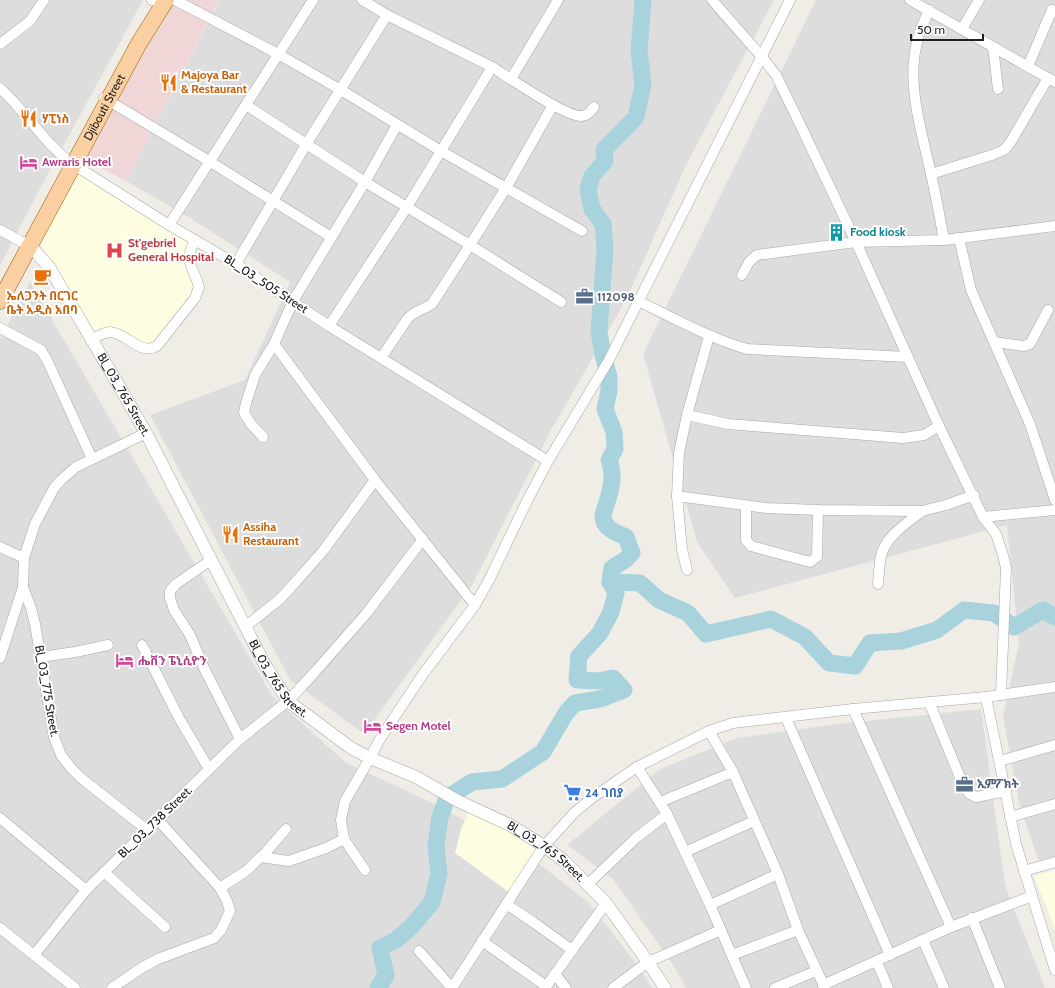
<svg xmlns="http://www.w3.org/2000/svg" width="1055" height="988" font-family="Cabin,'Noto Sans Ethiopic',sans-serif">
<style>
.residential{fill:#dedddd}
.commercial{fill:#f0d6d6}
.education{fill:#fefde1}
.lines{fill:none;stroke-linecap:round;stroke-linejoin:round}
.river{stroke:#a8d3dc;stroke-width:17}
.minor-casing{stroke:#a7a7a7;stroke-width:11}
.tertiary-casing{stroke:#a7a7a7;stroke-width:13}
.primary-casing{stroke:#986104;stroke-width:17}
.minor{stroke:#fff;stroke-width:10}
.tertiary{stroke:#fff;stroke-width:12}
.primary{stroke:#fad0a2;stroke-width:16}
.labels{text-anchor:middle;stroke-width:4;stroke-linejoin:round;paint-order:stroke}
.food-label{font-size:12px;font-weight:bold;fill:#c56008;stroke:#fff;text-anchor:start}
.street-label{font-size:12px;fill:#202020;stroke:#fff}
.hotel-label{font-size:12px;font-weight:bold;fill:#b23c85;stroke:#fff;text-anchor:start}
.culture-label{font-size:12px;font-weight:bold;fill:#0d838f;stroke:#fff;text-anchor:start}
.health-label{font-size:12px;font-weight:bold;fill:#be3a42;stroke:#fff;text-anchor:start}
.service-label{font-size:12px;font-weight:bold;fill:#4e5e75;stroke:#fff;text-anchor:start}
.shop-label{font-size:12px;font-weight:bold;fill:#366cbe;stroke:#fff;text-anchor:start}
</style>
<rect width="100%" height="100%" fill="#f0ede7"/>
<!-- residential -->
<g class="residential">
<path d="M 0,0 L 143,0 L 43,183 L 0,265 Z"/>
<path d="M 220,0 L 774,0 L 687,163 L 626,300 L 550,432 L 472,585 L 364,734 L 290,680 L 150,415 L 245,380 L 290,282 L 190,218 L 126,181 Z"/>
<path d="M 816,0 L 1055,0 L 1055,860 L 1040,865 L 1019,803 L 1003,716 L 1019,643 L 1007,525 L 735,598 L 697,542 L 643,354 Z"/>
<path d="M 30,282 L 273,697 L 345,762 L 428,801 L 523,851 L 589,903 L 638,966 L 652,988 L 0,988 L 0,339 Z"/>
<path d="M 981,709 L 1005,885 L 1045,988 L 686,988 L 671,962 L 613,879 L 567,845 L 660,769 L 737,738 L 837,724 Z"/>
</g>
<!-- commercial -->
<path class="commercial" d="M 172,0 L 219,0 L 126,181 L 85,159 Z"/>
<!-- education -->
<g class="education">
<path d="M 79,171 L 190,242 L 196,288 L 180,314 L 156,342 L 152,344 L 145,344 L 95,333 L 38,241 Z"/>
<path d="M 470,809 L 538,846 L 510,893 L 455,853 L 461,829 Z"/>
<path d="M 1055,870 L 1055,929 L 1034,876 Z"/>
</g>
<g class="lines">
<!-- river -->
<g class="river">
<path d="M 610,582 L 640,583 L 659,600 L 688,613 L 706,634 L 771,619 L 805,637 L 829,663 L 855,666 L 870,643 L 901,641 L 937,630 L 964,610 L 994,613 L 1014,627 L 1043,610 L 1055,617"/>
<path d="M 378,988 L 386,975 L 380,948 L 396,940 L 412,926 L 432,902 L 439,874 L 436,846 L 440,817 L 447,798 L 472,782 L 502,779 L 543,752 L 566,713 L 575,703 L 600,699 L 624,690 L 613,678 L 598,681 L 577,680 L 579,656 L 600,633 L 611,612 L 616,593 L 610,582 L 612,568 L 625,560 L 632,553 L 626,537 C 617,533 604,529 603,517 C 603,514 605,509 606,505 C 611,490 615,475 609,460 L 615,449 L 614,432 L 605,409 L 609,391 L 609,377 L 603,355 L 599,332 L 605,249 L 603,224 L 592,209 L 588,189 L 592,176 L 605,161 L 604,150 L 636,117 L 643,85 L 639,51 L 643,0"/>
</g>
<defs>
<g id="minor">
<path d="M 152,0 L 155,1"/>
<path d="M 175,0 L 278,54 L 341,90 L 441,151 L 407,207 L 329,326"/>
<path d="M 362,0 L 387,15 L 492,67 L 441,151 L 582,231"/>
<path d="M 712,0 L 762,57 L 776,75 L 798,120 L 856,242 L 939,426 L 983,517 L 996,534 L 1003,555 L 1006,568 L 1001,695"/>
<path d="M 910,0 L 1055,82"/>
<path d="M 929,10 C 925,20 919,31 917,42 C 906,85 922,132 931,174 C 936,196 940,218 944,240"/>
<path d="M 962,29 L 979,0"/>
<path d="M 0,44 L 30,21 L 44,0"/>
<path d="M 993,47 L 998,89"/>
<path d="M 1028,66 L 1052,10"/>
<path d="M 492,67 C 508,77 567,118 582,116 C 587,116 591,111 594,107"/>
<path d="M 511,79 L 558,0"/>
<path d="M 0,88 L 13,101 L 50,144 L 68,161 L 169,225 L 236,264 L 329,326 L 548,461"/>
<path d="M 104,98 L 209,161 L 331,237"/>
<path d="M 246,105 L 365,182 L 470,245 L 561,302"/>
<path d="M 397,125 L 365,182 L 293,301 L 274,344 L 375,480 L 475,605"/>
<path d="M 931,174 L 992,155 L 1004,150 L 1010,143 L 1048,78"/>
<path d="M 169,225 L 313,0"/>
<path d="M 0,230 L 24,243"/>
<path d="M 959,238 L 971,290 L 1030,424 L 1055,500"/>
<path d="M 236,264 L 307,143 L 387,15"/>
<path d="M 742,275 L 749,262 L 757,255 L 856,242 L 944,240 L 1055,226"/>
<path d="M 638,301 C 674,318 709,338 747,349 L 908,357"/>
<path d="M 0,328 L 41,350 L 47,360 L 92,459"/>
<path d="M 92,339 C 97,337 104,332 110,332 C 127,333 140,356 157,346 L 195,298 L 199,287 C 193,265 183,264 195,240"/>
<path d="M 994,342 L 1024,346 L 1030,344 L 1048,310"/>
<path d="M 381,358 L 408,318 C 415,311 424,309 432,304 L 470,245 L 506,188 L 553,105"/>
<path d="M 687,415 L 709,336"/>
<path d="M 263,437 L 251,424 L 244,413 L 246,403 L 255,375 L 274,344"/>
<path d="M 677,496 L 766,508 L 818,510 L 922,511 L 946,505 L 974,495"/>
<path d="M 746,506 L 746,540 L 751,546 L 810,562 L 817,557 L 818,510"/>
<path d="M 983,517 L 1055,510"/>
<path d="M 0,547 L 24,558"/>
<path d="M 211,560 L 176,584 L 170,591 L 170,598 L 174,610 L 190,635 L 204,668 L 240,739"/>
<path d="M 687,570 L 682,549 L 677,496 L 679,453 L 687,415 L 728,424 L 903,438 L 924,435 L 939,426"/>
<path d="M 878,584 C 879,575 879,565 881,556 C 885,537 907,523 922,511"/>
<path d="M 23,587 L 31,608 L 35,624 L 54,737 L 61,755 L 71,768 L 81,778 L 147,830"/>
<path d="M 246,626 L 279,600 L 291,587 L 323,551 L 375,480"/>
<path d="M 142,645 L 179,718 L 209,769"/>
<path d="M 41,657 L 75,652 L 108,645"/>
<path d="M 0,658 L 23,587 L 24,558 L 35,524 L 54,488 L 61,480 L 76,467 L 146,433"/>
<path d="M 986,697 L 1016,844 L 1055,970"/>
<path d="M 929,702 L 964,787 L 970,794 L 976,797 L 1006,791"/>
<path d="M 853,709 L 951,927"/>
<path d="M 786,718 L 890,955"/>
<path d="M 709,731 L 733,772 L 778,874 L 798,930 L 825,988"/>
<path d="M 1000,761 L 1055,745"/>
<path d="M 637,767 L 667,814 L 710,905 L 778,874"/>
<path d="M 660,802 L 733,772"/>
<path d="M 1010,817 L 1055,804"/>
<path d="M 0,818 L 86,890"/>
<path d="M 685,852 L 754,821"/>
<path d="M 261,857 L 289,861 L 326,848 L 344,839"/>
<path d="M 365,870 L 344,839 L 341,820 L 345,801 L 370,758 L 380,739 L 421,677 L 475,605 L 489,580 L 527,501 L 548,461 L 609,360 L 790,0"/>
<path d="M 1024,871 L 1055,862"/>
<path d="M 104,872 L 165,927"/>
<path d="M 588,884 L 636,838 L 667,814"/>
<path d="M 220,888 L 246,871 L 266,852 L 286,829"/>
<path d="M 506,904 L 533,922 L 572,950"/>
<path d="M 710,905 L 746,988"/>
<path d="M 972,918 L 1000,988"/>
<path d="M 0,928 L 75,988"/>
<path d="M 923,940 L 944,988"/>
<path d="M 482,941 L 546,986"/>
<path d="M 419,951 L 452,988"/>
<path d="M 34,955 L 86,890 L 240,739 L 288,701 L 314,673 L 366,614 L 423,539"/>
<path d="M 732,955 L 798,930"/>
<path d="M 877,962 L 888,988"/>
<path d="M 555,974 L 566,988"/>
<path d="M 823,985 L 951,927 L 1032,896"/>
<path d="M 112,988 L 143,967 L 158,959 L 214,938 L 221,930 L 230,911 L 227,901 L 220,888 L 158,820"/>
<path d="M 452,988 L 544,846 L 575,812 L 592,798 L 637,767 L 709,731 L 733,723 L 853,709 L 986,697 L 1055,687"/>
<path d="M 545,988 L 606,903"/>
<path d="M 613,988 L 648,962 L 721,930"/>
<path d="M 775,988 L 816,971"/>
</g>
<g id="tertiary">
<path id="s1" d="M 24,243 L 34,250 L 49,267 L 119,386 L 146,433 L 265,665 L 288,701 L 351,748 L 370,758 L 416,777 L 458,801 L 510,825 L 544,846 L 564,861 L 606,903 L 648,962 L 665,988"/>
</g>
<g id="primary">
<path id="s2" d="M 0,301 L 138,45 L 166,0"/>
</g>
</defs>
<!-- minor casing -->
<use href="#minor" class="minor-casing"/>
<!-- tertiary casing -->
<use href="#tertiary" class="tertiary-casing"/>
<!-- primary casing -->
<use href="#primary" class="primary-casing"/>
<!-- minor -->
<use href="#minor" class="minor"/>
<!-- tertiary -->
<use href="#tertiary" class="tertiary"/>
<!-- primary -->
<use href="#primary" class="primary"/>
</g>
<!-- icons -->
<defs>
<symbol id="restaurant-bare" viewBox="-9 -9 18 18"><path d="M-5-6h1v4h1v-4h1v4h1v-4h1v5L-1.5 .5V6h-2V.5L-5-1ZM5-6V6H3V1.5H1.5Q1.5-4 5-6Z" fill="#e8710a" stroke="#fff" stroke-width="2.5" paint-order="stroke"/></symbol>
<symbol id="hotel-bare" viewBox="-9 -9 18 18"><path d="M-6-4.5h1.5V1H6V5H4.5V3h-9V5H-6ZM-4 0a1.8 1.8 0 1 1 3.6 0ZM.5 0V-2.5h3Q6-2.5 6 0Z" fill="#d1479c" stroke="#fff" stroke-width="2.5" paint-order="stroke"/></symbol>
<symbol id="building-bare" viewBox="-9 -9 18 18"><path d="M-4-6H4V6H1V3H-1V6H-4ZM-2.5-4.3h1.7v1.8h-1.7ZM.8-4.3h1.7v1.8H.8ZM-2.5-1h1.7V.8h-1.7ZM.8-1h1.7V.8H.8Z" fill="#0f9aa8" stroke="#fff" stroke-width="2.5" paint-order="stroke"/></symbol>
<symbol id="hospital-bare" viewBox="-9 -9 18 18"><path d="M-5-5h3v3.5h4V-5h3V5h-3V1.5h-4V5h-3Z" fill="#e0444e" stroke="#fff" stroke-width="2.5" paint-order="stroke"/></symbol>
<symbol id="cafe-bare" viewBox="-9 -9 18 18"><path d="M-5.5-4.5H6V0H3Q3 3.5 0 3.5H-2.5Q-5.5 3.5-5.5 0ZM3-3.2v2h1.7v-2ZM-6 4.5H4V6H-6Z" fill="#e8710a" stroke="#fff" stroke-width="2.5" paint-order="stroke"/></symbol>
<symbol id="office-bare" viewBox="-9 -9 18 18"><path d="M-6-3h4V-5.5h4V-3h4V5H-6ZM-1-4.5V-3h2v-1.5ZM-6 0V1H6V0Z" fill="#5c6f8a" stroke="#fff" stroke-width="2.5" paint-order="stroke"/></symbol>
<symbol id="supermarket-bare" viewBox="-9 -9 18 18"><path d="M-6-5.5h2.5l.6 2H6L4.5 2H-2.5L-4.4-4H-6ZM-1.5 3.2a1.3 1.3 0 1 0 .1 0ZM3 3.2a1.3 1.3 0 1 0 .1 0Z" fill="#3f7fe0" stroke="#fff" stroke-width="2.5" paint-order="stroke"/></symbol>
</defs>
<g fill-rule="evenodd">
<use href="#restaurant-bare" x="156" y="70" width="25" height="25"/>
<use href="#restaurant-bare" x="16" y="106" width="25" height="25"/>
<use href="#hotel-bare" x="16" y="150" width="25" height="25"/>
<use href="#building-bare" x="824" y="220" width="25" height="25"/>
<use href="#hospital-bare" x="102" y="238" width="25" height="25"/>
<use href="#cafe-bare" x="30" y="264" width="25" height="25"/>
<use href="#office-bare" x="572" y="284" width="25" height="25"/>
<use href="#restaurant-bare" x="218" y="522" width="25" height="25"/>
<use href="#hotel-bare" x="112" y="648" width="25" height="25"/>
<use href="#hotel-bare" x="360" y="714" width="25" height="25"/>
<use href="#office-bare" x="952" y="772" width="25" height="25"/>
<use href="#supermarket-bare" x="560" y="780" width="25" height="25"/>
</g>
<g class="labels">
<!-- food labels -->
<g class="food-label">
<text x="181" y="79">Majoya Bar<tspan x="181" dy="14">&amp; Restaurant</tspan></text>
<text x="42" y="123">ሃፒነስ</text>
<text x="42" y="300" text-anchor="middle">ኤለጋንት በርገር<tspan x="42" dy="14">ቤት አዲስ አበባ</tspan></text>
<text x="243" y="531">Assiha<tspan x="243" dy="14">Restaurant</tspan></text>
</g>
<!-- street labels -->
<g class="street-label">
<text dy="4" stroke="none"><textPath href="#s2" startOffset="220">Djibouti Street</textPath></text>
<text transform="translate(266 284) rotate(33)" y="4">BL_03_505 Street</text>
<text dy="4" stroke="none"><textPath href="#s1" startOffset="183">Bl_03_765 Street.</textPath></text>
<text dy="4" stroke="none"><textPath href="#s1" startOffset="507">Bl_03_765 Street.</textPath></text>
<text transform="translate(47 691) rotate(80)" y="4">Bl_03_775 Street.</text>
<text transform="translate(155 822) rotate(-44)" y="4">BL_03_738 Street.</text>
<text dy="4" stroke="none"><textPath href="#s1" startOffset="831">Bl_03_765 Street.</textPath></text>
</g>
<!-- hotel labels -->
<g class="hotel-label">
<text x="42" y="166">Awraris Hotel</text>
<text x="138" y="665">ሔቨን ፔኒሲዮን</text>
<text x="386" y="730">Segen Motel</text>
</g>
<!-- culture labels -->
<g class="culture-label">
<text x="850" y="236">Food kiosk</text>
</g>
<!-- health labels -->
<g class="health-label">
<text x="128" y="247">St'gebriel<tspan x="128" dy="14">General Hospital</tspan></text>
</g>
<!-- service labels -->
<g class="service-label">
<text x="597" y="301">112098</text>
<text x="977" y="788">ኢምፖክት</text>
</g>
<!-- shop labels -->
<g class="shop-label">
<text x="585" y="797">24 ገበያ</text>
</g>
</g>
<!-- scale -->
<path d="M911 34v6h72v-6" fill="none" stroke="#202020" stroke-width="2"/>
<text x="917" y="34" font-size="12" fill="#202020" stroke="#ffffff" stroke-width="3" paint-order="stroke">50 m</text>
</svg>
